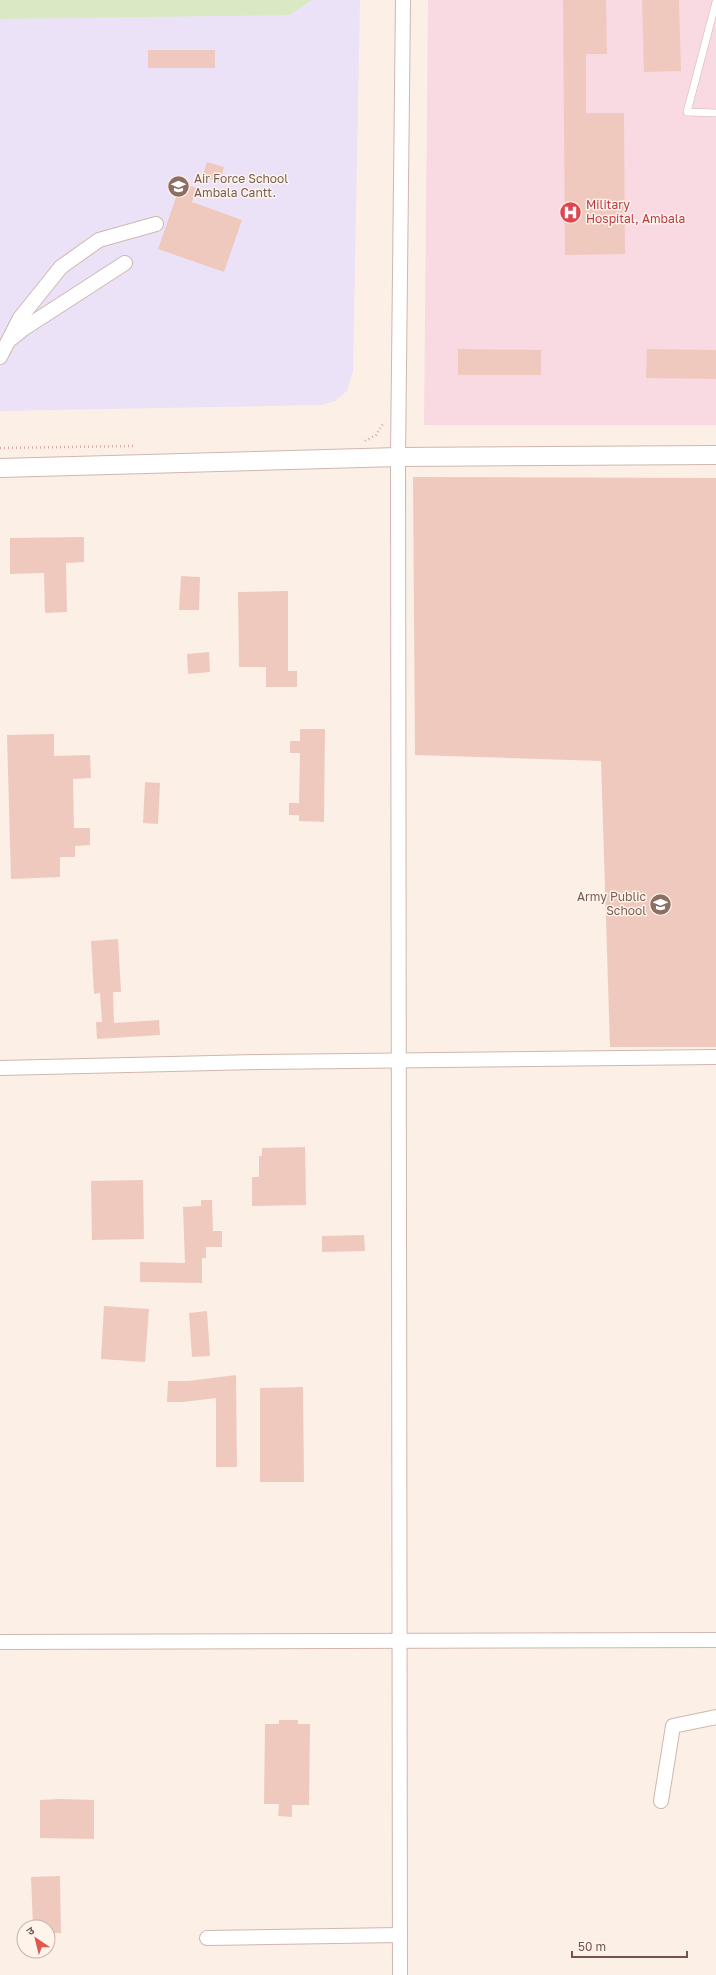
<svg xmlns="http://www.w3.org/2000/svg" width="716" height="1975" font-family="'Golos Text','Noto Sans Devanagari',sans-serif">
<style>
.education{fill:#ece2f8}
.medical{fill:#f9d9e2}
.green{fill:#d9e9c4}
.building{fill:#f0c9be}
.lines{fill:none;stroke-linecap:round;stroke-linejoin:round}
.service-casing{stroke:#cfb7af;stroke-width:8}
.minor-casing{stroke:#cfb7af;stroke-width:16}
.tertiary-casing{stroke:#cfb7af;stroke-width:20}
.path{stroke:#d5aca1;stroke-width:2.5;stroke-dasharray:1 3;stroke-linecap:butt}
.service{stroke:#fff;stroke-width:7}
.minor{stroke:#fff;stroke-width:14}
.tertiary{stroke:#fff;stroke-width:18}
.labels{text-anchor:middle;stroke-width:3;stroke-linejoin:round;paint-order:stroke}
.education-label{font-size:12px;fill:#785e54;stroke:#fef4eb;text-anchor:start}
.health-label{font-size:12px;fill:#be3a42;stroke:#fef4eb;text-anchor:start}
</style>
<rect width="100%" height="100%" fill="#fcefe5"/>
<!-- education -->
<path class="education" d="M 0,0 L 360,0 L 353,371 L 347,391 L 335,401 L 322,405 L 0,411 Z"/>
<!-- medical -->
<path class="medical" d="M 428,0 L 716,0 L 716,425 L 424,425 Z"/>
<!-- green -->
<path class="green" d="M 0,0 L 312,0 L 289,15 L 0,19 Z"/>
<!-- building -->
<g class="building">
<path d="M 563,0 L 606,0 L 607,54 L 586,54 L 586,113 L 624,113 L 625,254 L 565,255 Z"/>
<path d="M 642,0 L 679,0 L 681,71 L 644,72 Z"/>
<rect x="148" y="50" width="67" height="18"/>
<path d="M 207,162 L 224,167 L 220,182 L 202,177 Z"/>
<path d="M 181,183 L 197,188 L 192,202 L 242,220 L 224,272 L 158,249 Z"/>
<path d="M 458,349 L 541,350 L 541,375 L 458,375 Z"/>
<path d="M 647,349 L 716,350 L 716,379 L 646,378 Z"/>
<path d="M 413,477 L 716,478 L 716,1047 L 610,1047 L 601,761 L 415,755 Z"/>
<path d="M 84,537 L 84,562 L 66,563 L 67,612 L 45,613 L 44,573 L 10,574 L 10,538 Z"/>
<path d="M 181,576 L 200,577 L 199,610 L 179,610 Z"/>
<path d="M 288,591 L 288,671 L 297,671 L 297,687 L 266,687 L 266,667 L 239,667 L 238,592 Z"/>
<path d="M 209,652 L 210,672 L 188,674 L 187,654 Z"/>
<path d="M 300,729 L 325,729 L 324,822 L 299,821 L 299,815 L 289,815 L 289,803 L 299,803 L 300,753 L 290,753 L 290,741 L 300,741 Z"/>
<path d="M 54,734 L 54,756 L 90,755 L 91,778 L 73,779 L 74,828 L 90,828 L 90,845 L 75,846 L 75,857 L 60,857 L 60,877 L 11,879 L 7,735 Z"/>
<path d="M 145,782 L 160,783 L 158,824 L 143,823 Z"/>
<path d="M 118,939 L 121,992 L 113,992 L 114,1023 L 159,1020 L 160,1035 L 97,1039 L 96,1022 L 102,1022 L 100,993 L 94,994 L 91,941 Z"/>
<path d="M 305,1147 L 306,1205 L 252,1206 L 252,1177 L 259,1177 L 259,1156 L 262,1156 L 262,1148 Z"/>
<path d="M 143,1180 L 144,1239 L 92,1240 L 91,1181 Z"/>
<path d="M 201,1200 L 212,1200 L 213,1231 L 222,1231 L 222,1247 L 206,1247 L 206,1258 L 202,1258 L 202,1283 L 140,1282 L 140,1262 L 185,1263 L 183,1207 L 201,1206 Z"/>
<path d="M 364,1235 L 365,1251 L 322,1252 L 322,1236 Z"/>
<path d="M 104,1306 L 149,1309 L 145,1362 L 101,1359 Z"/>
<path d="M 207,1311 L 210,1356 L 192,1357 L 189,1313 Z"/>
<path d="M 236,1375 L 237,1467 L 216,1467 L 216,1398 L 183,1402 L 167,1402 L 168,1381 L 188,1381 Z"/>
<path d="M 303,1387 L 304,1482 L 260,1482 L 260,1388 Z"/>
<path d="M 279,1720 L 298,1720 L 298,1724 L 310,1724 L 309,1805 L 292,1805 L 292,1817 L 278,1816 L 279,1804 L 264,1804 L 265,1724 L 279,1724 Z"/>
<path d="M 60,1799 L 94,1800 L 94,1839 L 40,1838 L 40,1800 Z"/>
<path d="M 60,1876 L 61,1933 L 48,1933 L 48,1927 L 33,1927 L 31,1877 Z"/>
</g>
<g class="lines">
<defs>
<path id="service" d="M 716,2 L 687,112 L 716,113"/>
<g id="minor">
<path d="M 12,338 L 23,329 L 125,263"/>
<path d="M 0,357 L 20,318 L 61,267 L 99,240 L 156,224"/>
<path d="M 0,1068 L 260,1062 L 716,1057"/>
<path d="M 0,1642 L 716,1640"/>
<path d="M 661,1801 L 673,1726 L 716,1717"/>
<path d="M 207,1938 L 400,1935"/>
<path d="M 400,1975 L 398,457 L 403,0"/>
</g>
<path id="tertiary" d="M 0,468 L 398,457 L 716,455"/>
</defs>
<!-- service casing -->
<use href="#service" class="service-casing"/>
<!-- minor casing -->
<use href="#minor" class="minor-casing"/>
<!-- tertiary casing -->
<use href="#tertiary" class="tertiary-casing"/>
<!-- path -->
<g class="path">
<path d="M 365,441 L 376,435 L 384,422"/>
<path d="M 0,448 L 135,446"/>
</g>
<!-- service -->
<use href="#service" class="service"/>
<!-- minor -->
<use href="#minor" class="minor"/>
<!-- tertiary -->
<use href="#tertiary" class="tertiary"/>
</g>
<!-- icons -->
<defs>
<symbol id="school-disc" viewBox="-11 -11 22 22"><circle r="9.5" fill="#8d6e63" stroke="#fef4eb"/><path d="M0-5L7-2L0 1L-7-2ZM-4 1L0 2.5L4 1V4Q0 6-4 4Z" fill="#fff"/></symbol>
<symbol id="hospital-disc" viewBox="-11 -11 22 22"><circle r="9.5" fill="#e0444e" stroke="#fef4eb"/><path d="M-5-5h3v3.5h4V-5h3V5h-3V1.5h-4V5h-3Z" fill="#fff"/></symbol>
</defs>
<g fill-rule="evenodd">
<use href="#school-disc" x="166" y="174" width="25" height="25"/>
<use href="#hospital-disc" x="558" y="200" width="25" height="25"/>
<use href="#school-disc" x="648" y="892" width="25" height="25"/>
</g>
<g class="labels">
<!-- education labels -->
<g class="education-label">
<text x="194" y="183">Air Force School<tspan x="194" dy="14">Ambala Cantt.</tspan></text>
<text x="646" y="901" text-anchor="end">Army Public<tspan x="646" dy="14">School</tspan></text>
</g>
<!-- health labels -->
<g class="health-label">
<text x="586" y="209">Military<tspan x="586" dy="14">Hospital, Ambala</tspan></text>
</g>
</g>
<!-- north arrow -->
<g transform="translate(36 1939) rotate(325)"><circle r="19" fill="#fef4eb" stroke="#c7b4ab"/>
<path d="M0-3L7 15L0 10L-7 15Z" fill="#e1564e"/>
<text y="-6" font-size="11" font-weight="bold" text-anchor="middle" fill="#74534b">उ</text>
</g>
<!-- scale -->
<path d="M572 1951v6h115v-6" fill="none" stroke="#74534b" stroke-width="2"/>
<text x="578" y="1951" font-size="12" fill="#74534b" stroke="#fef4eb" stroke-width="3" paint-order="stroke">50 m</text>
</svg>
